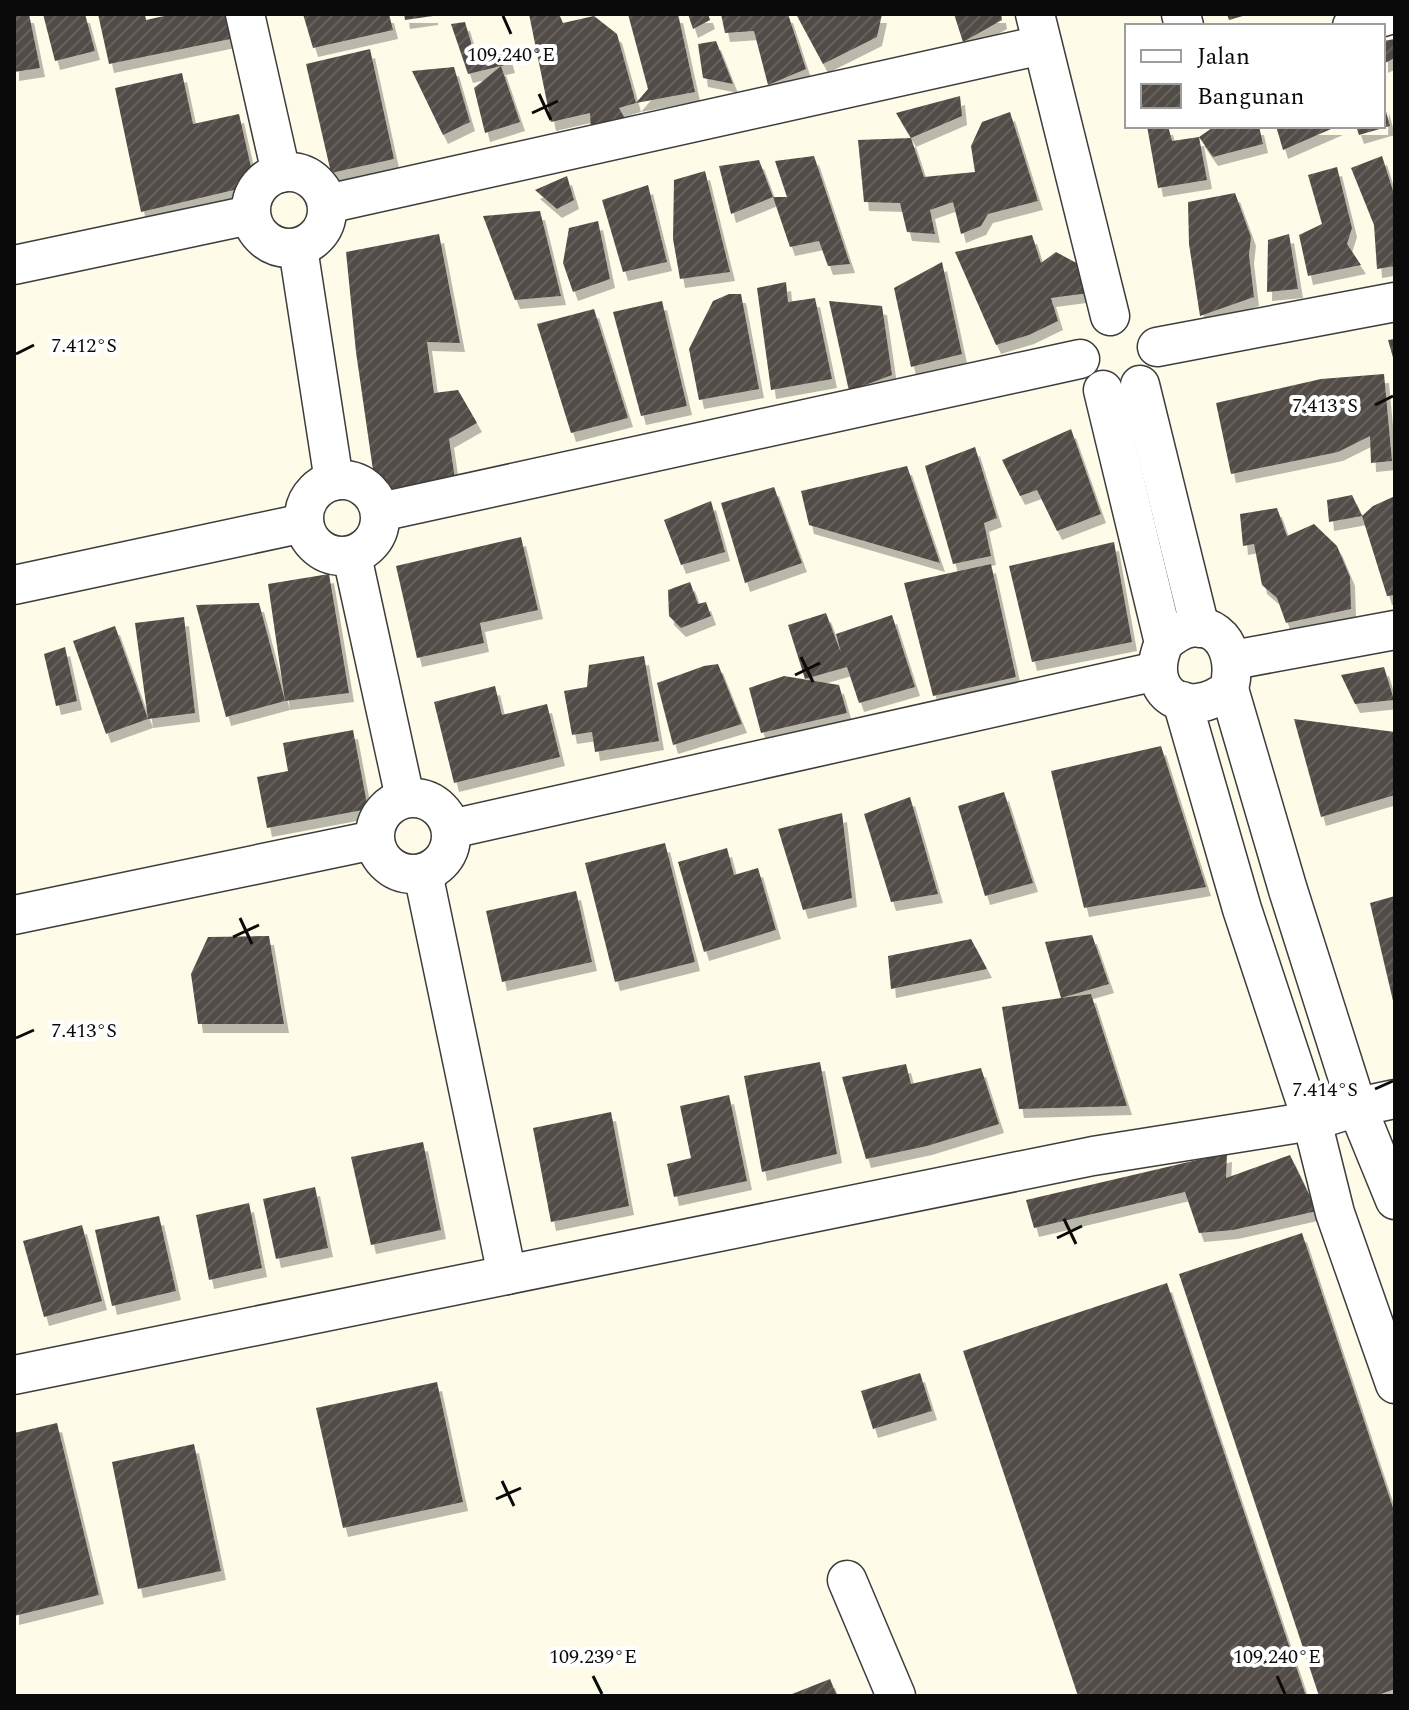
<svg xmlns="http://www.w3.org/2000/svg" width="1409" height="1710" font-family="Spectral,serif">
<style>
.building{fill:url(#building-hatch);filter:url(#shadow)}
.lines{fill:none;stroke-linecap:round;stroke-linejoin:round}
.minor-casing{stroke:#3d3d3d;stroke-width:41}
.minor{stroke:#fff;stroke-width:38}
.ticks{fill:none;stroke:#0a0a0a;stroke-width:3}
.ticks-label{font-size:20px;text-anchor:middle;fill:#0a0a0a;stroke:#fff;stroke-width:8;stroke-linejoin:round;paint-order:stroke}
</style>
<defs>
<pattern id="building-hatch" width="6" height="6" patternUnits="userSpaceOnUse" patternTransform="scale(2)"><rect width="6" height="6" fill="#524c47"/><path d="M-1 1l2-2M0 6l6-6M5 7l2-2" fill="none" stroke="#66615d"/></pattern>
<filter id="shadow"><feDropShadow dx="5" dy="9" stdDeviation="0" flood-color="#0004"/></filter>
</defs>
<rect width="100%" height="100%" fill="#fefbe8"/>
<!-- building -->
<g class="building">
<path d="M 14,14 L 29,14 L 40,68 L 14,72 Z"/>
<path d="M 43,14 L 85,14 L 95,51 L 55,61 Z"/>
<path d="M 98,14 L 145,14 L 146,20 L 173,14 L 241,14 L 245,36 L 109,64 Z"/>
<path d="M 303,14 L 389,14 L 393,30 L 313,48 Z"/>
<path d="M 404,14 L 433,14 L 433,16 L 405,20 Z"/>
<path d="M 529,14 L 559,14 L 563,23 L 594,16 L 617,34 L 636,103 L 619,108 L 628,124 L 591,133 L 590,113 L 551,122 Z"/>
<path d="M 628,14 L 678,14 L 695,92 L 636,103 L 648,89 Z"/>
<path d="M 688,14 L 708,14 L 710,20 L 693,29 Z"/>
<path d="M 721,14 L 788,14 L 806,69 L 768,85 L 754,31 L 725,33 Z"/>
<path d="M 796,14 L 882,14 L 877,37 L 823,64 Z"/>
<path d="M 954,14 L 1001,14 L 1002,20 L 963,42 Z"/>
<path d="M 1227,14 L 1246,14 L 1246,15 L 1229,20 Z"/>
<path d="M 465,22 L 475,56 L 506,50 L 510,64 L 501,66 L 520,122 L 485,133 L 474,88 L 501,66 L 468,74 L 451,24 Z"/>
<path d="M 1395,39 L 1395,58 L 1383,64 L 1383,41 Z"/>
<path d="M 716,41 L 733,84 L 703,78 L 698,44 Z"/>
<path d="M 370,49 L 394,159 L 331,173 L 306,64 Z"/>
<path d="M 454,67 L 470,122 L 443,135 L 412,71 Z"/>
<path d="M 182,73 L 193,124 L 239,114 L 255,185 L 141,212 L 115,88 Z"/>
<path d="M 960,96 L 962,116 L 911,138 L 896,113 Z"/>
<path d="M 1384,104 L 1390,126 L 1359,135 L 1356,126 L 1383,126 Z"/>
<path d="M 1010,112 L 1038,201 L 988,214 L 981,226 L 961,234 L 953,202 L 930,210 L 935,234 L 907,232 L 900,203 L 864,202 L 858,140 L 911,138 L 924,177 L 975,172 L 971,146 L 982,122 Z"/>
<path d="M 1147,126 L 1168,126 L 1172,141 L 1199,137 L 1215,126 L 1259,126 L 1263,144 L 1213,157 L 1199,137 L 1207,180 L 1158,188 Z"/>
<path d="M 1276,126 L 1338,126 L 1283,150 Z"/>
<path d="M 814,156 L 850,264 L 828,266 L 819,241 L 790,247 L 773,197 L 787,197 L 775,161 Z"/>
<path d="M 1382,156 L 1395,197 L 1395,266 L 1377,269 L 1374,225 L 1351,168 Z"/>
<path d="M 759,160 L 773,197 L 731,214 L 719,166 Z"/>
<path d="M 1337,167 L 1352,228 L 1347,244 L 1361,265 L 1308,276 L 1299,235 L 1322,224 L 1308,175 Z"/>
<path d="M 705,171 L 730,272 L 680,279 L 673,239 L 674,180 Z"/>
<path d="M 567,176 L 574,200 L 557,209 L 535,190 Z"/>
<path d="M 648,185 L 667,262 L 623,272 L 602,200 Z"/>
<path d="M 1235,193 L 1251,237 L 1249,255 L 1254,297 L 1200,316 L 1189,244 L 1188,202 Z"/>
<path d="M 540,211 L 561,296 L 515,300 L 483,216 Z"/>
<path d="M 598,221 L 610,279 L 573,292 L 563,263 L 569,228 Z"/>
<path d="M 439,234 L 460,343 L 427,342 L 434,393 L 458,390 L 477,423 L 449,439 L 455,479 L 376,491 L 356,352 L 346,252 Z"/>
<path d="M 1289,234 L 1298,289 L 1267,292 L 1268,240 Z"/>
<path d="M 1032,235 L 1041,263 L 1056,252 L 1082,266 L 1089,293 L 1051,298 L 1058,321 L 1029,335 L 996,345 L 955,252 Z"/>
<path d="M 942,262 L 962,354 L 911,367 L 894,288 Z"/>
<path d="M 786,282 L 788,302 L 815,298 L 832,379 L 771,390 L 757,288 Z"/>
<path d="M 729,294 L 741,294 L 759,389 L 699,400 L 689,349 L 713,301 Z"/>
<path d="M 662,301 L 687,406 L 641,416 L 613,312 Z"/>
<path d="M 829,301 L 882,306 L 892,375 L 849,391 Z"/>
<path d="M 594,309 L 628,418 L 571,433 L 537,324 Z"/>
<path d="M 1395,339 L 1395,361 L 1394,361 L 1388,340 Z"/>
<path d="M 1384,374 L 1392,461 L 1371,463 L 1370,436 L 1338,452 L 1231,474 L 1216,403 L 1321,379 Z"/>
<path d="M 1071,429 L 1101,514 L 1057,531 L 1037,490 L 1020,496 L 1002,460 Z"/>
<path d="M 975,447 L 997,518 L 984,523 L 991,556 L 953,564 L 925,466 Z"/>
<path d="M 907,466 L 940,563 L 809,525 L 801,491 Z"/>
<path d="M 774,487 L 802,563 L 745,583 L 721,503 Z"/>
<path d="M 1352,495 L 1362,516 L 1329,522 L 1327,500 Z"/>
<path d="M 1395,496 L 1395,595 L 1387,596 L 1362,516 L 1373,506 Z"/>
<path d="M 711,501 L 725,552 L 681,565 L 664,520 Z"/>
<path d="M 1277,508 L 1287,536 L 1314,524 L 1337,546 L 1350,577 L 1351,609 L 1286,623 L 1277,598 L 1262,585 L 1254,544 L 1243,546 L 1240,514 Z"/>
<path d="M 521,537 L 538,610 L 480,623 L 484,643 L 417,658 L 396,566 Z"/>
<path d="M 1114,542 L 1132,642 L 1032,662 L 1009,566 Z"/>
<path d="M 991,564 L 1016,677 L 933,696 L 904,583 Z"/>
<path d="M 329,574 L 349,693 L 285,701 L 226,717 L 196,605 L 259,603 L 285,701 L 268,584 Z"/>
<path d="M 690,582 L 698,604 L 706,602 L 711,616 L 681,628 L 669,616 L 668,590 Z"/>
<path d="M 826,613 L 841,653 L 836,634 L 892,615 L 915,687 L 859,703 L 847,667 L 805,679 L 788,625 Z"/>
<path d="M 184,617 L 195,713 L 148,719 L 135,623 Z"/>
<path d="M 115,626 L 148,719 L 106,734 L 73,641 Z"/>
<path d="M 65,647 L 77,701 L 56,706 L 44,654 Z"/>
<path d="M 644,656 L 659,741 L 595,752 L 592,732 L 572,735 L 564,691 L 587,687 L 589,665 Z"/>
<path d="M 718,664 L 742,724 L 673,745 L 657,683 L 704,666 Z"/>
<path d="M 1384,667 L 1394,700 L 1355,704 L 1341,675 Z"/>
<path d="M 784,676 L 839,685 L 847,713 L 761,733 L 749,688 Z"/>
<path d="M 495,686 L 502,715 L 547,704 L 560,757 L 454,783 L 434,702 Z"/>
<path d="M 1294,719 L 1395,732 L 1395,795 L 1321,817 Z"/>
<path d="M 353,730 L 368,809 L 267,828 L 257,777 L 288,771 L 283,743 Z"/>
<path d="M 1161,746 L 1206,887 L 1084,908 L 1051,771 Z"/>
<path d="M 1004,792 L 1033,883 L 985,896 L 958,806 Z"/>
<path d="M 910,797 L 938,894 L 891,902 L 864,814 Z"/>
<path d="M 842,813 L 852,898 L 803,910 L 778,829 Z"/>
<path d="M 665,843 L 695,962 L 615,982 L 585,863 Z"/>
<path d="M 727,848 L 734,875 L 758,868 L 776,930 L 704,952 L 678,862 Z"/>
<path d="M 576,891 L 592,962 L 502,982 L 486,911 Z"/>
<path d="M 1395,896 L 1395,1005 L 1394,1005 L 1370,903 Z"/>
<path d="M 1092,935 L 1109,984 L 1061,998 L 1091,994 L 1127,1106 L 1019,1109 L 1002,1007 L 1061,998 L 1045,942 Z"/>
<path d="M 269,936 L 284,1024 L 198,1024 L 191,974 L 208,937 Z"/>
<path d="M 971,939 L 987,969 L 891,989 L 888,956 Z"/>
<path d="M 820,1062 L 837,1154 L 762,1172 L 744,1076 Z"/>
<path d="M 906,1064 L 911,1084 L 981,1068 L 999,1124 L 927,1146 L 866,1159 L 842,1077 Z"/>
<path d="M 729,1095 L 747,1181 L 674,1197 L 667,1164 L 691,1158 L 680,1106 Z"/>
<path d="M 611,1112 L 629,1206 L 551,1222 L 533,1128 Z"/>
<path d="M 423,1142 L 441,1230 L 371,1245 L 351,1157 Z"/>
<path d="M 1227,1153 L 1226,1178 L 1290,1155 L 1317,1211 L 1233,1230 L 1199,1233 L 1185,1192 L 1034,1228 L 1026,1200 Z"/>
<path d="M 315,1187 L 328,1248 L 276,1259 L 263,1199 Z"/>
<path d="M 249,1203 L 262,1268 L 209,1280 L 196,1215 Z"/>
<path d="M 159,1216 L 176,1291 L 112,1306 L 95,1230 Z"/>
<path d="M 82,1225 L 102,1301 L 44,1317 L 23,1241 Z"/>
<path d="M 1302,1233 L 1395,1514 L 1395,1689 L 1375,1696 L 1319,1696 L 1179,1274 Z"/>
<path d="M 1167,1283 L 1306,1696 L 1078,1696 L 963,1351 Z"/>
<path d="M 920,1373 L 932,1411 L 873,1429 L 861,1391 Z"/>
<path d="M 437,1382 L 463,1502 L 343,1528 L 316,1408 Z"/>
<path d="M 57,1423 L 99,1595 L 14,1616 L 14,1433 Z"/>
<path d="M 194,1444 L 221,1571 L 138,1589 L 112,1462 Z"/>
<path d="M 830,1679 L 837,1696 L 787,1696 Z"/>
</g>
<g class="lines">
<defs>
<g id="minor">
<path d="M 245,14 L 281,173"/>
<path d="M 1035,14 L 1110,316"/>
<path d="M 1181,14 L 1184,26"/>
<path d="M 1352,26 L 1393,14"/>
<circle cx="289" cy="210" r="38"/>
<path d="M 327,204 L 1042,45"/>
<path d="M 298,248 L 334,481"/>
<path d="M 14,265 L 250,215"/>
<path d="M 1157,347 L 1395,302"/>
<path d="M 1140,385 L 1200,628"/>
<path d="M 1103,390 L 1164,643 C 1141,694 1188,722 1229,689 C 1242,639 1203,606 1164,643"/>
<circle cx="342" cy="518" r="38"/>
<path d="M 380,512 L 1080,359"/>
<path d="M 352,556 L 405,798"/>
<path d="M 14,585 L 304,523"/>
<path d="M 1233,660 L 1395,630"/>
<path d="M 1229,689 L 1288,890 L 1357,1107 L 1395,1200"/>
<path d="M 1182,701 L 1242,909 L 1312,1121 L 1335,1213 L 1395,1384"/>
<circle cx="413" cy="836" r="38"/>
<path d="M 451,829 L 1157,671"/>
<path d="M 423,873 L 507,1275"/>
<path d="M 14,915 L 374,840"/>
<path d="M 14,1375 L 1093,1156 L 1312,1121 L 1357,1107 L 1395,1099"/>
<path d="M 847,1580 L 896,1696"/>
</g>
</defs>
<!-- minor casing -->
<use href="#minor" class="minor-casing"/>
<!-- minor -->
<use href="#minor" class="minor"/>
</g>
<!-- ticks -->
<path class="ticks" d="M 503,16 L 511,34M 539,94 L 551,120M 532,113 L 558,101M 16,354 L 34,345M 1375,405 L 1393,396M 801,657 L 813,682M 795,675 L 820,663M 240,918 L 252,944M 233,937 L 259,925M 16,1038 L 34,1030M 1375,1089 L 1393,1081M 1064,1219 L 1076,1244M 1057,1238 L 1082,1226M 502,1481 L 514,1506M 496,1499 L 521,1488M 593,1676 L 602,1694M 1277,1676 L 1285,1694"/>
<g class="ticks-label">
<text x="511" y="61">109.240°E</text>
<text x="84" y="352">7.412°S</text>
<text x="1325" y="412">7.413°S</text>
<text x="84" y="1037">7.413°S</text>
<text x="1325" y="1096">7.414°S</text>
<text x="593" y="1663">109.239°E</text>
<text x="1277" y="1663">109.240°E</text>
</g>
<!-- border -->
<rect width="1409" height="1710" fill="none" stroke="#0a0a0a" stroke-width="32"/>
<!-- legend -->
<rect x="1125" y="24" width="260" height="104" fill="#ffffff" stroke="#9d9d9d" stroke-width="2"/>
<rect x="1141" y="50" width="40" height="12" fill="#ffffff" stroke="#9d9d9d" stroke-width="2"/>
<text x="1197" y="64" font-size="24" fill="#0a0a0a">Jalan</text>
<rect x="1141" y="84" width="40" height="24" fill="url(#building-hatch)" stroke="#9d9d9d" stroke-width="2"/>
<text x="1197" y="104" font-size="24" fill="#0a0a0a">Bangunan</text>
</svg>
